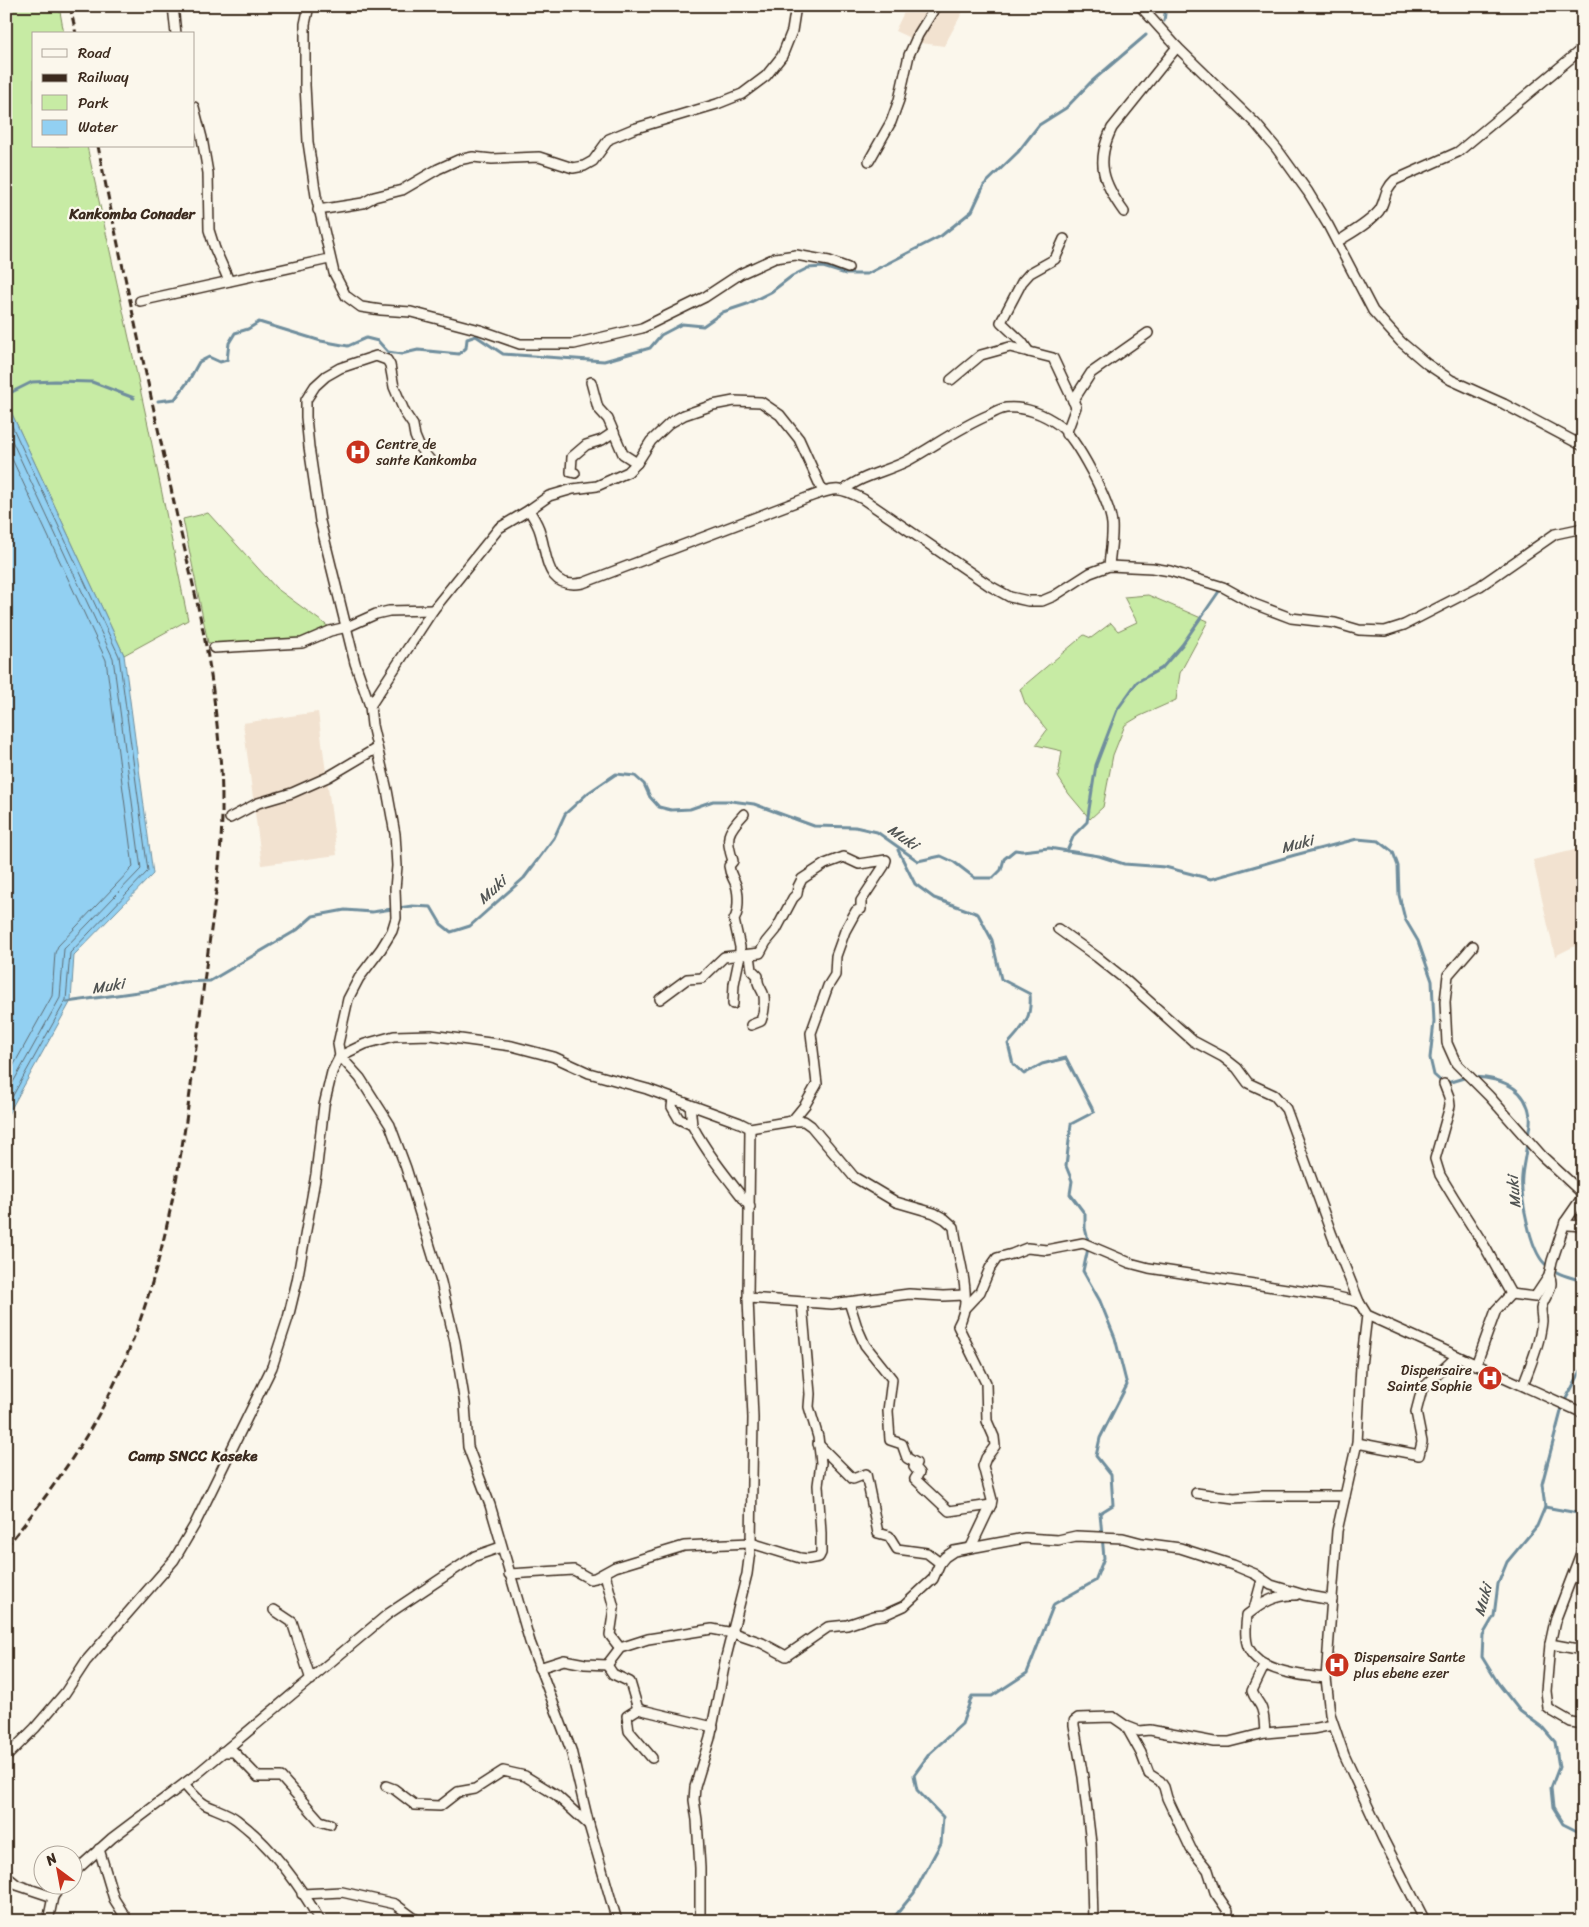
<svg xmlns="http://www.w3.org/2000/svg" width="1589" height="1927" font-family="Sriracha,sans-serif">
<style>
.built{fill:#f2e2d0}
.green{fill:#c7eba4;stroke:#818a61}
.water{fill:#92d0f2;stroke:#6f8e9d}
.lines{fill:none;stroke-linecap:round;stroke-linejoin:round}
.shore{stroke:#5e6c73;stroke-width:1}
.stream{stroke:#6f8e9d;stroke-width:3}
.minor-casing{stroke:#3b2a1e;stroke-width:12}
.minor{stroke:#fbf7ec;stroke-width:9}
.rail{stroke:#3b2a1e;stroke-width:3;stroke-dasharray:8 4;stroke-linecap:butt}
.labels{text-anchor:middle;stroke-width:4.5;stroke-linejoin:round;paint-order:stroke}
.poi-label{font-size:14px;fill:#3b2a1e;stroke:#fbf7ec;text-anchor:start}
.neighbourhood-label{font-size:15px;font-weight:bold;fill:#3b2a1e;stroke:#fbf7ec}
.water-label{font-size:15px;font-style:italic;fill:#515453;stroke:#fbf7ec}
</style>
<rect width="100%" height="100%" fill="#fbf7ec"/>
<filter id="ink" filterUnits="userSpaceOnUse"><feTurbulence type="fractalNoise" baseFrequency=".02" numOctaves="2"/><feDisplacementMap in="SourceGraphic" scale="10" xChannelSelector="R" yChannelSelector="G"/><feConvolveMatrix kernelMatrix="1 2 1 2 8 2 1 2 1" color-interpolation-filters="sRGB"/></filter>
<g filter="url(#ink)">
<!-- built -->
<g class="built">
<path d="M 907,6 L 966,6 L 944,46 L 921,43 L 895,31 Z"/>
<path d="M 318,712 L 337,855 L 262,865 L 243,723 Z"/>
<path d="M 1583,848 L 1583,942 L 1555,956 L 1533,860 Z"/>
</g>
<!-- green -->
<g class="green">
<path d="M 6,6 L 59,6 L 64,34 L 34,34 L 34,146 L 87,146 L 148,425 L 188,620 L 124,655 L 6,401 Z"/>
<path d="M 208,513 L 276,588 L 329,627 L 294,641 L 208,643 L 183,519 Z"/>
<path d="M 1148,595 L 1208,621 L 1180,673 L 1176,700 L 1140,716 L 1125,725 L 1113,755 L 1103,807 L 1090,819 L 1069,794 L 1058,777 L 1062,751 L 1036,745 L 1047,730 L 1025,703 L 1020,689 L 1084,635 L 1091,638 L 1111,623 L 1118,631 L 1137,622 L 1124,597 Z"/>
</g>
<!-- water -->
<path class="water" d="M 6,401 L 124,655 L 153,874 L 74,955 L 71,1001 L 6,1118 Z"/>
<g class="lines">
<!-- shore -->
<g class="shore">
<path d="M 6,413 L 119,656 L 148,871 L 70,953 L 66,1000 L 6,1108"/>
<path d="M 6,428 L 113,658 L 141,869 L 64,949 L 60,998 L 6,1095"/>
<path d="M 6,446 L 106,660 L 133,867 L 58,946 L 55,953 L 52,996 L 6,1079"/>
</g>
<!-- stream -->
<g class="stream">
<path d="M 1164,21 L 1166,6"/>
<path d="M 6,395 L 32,382 L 55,381 L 92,382 L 134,398"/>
<path d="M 158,401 L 175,399 L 189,380 L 199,362 L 209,357 L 220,362 L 227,360 L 229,343 L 235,333 L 248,329 L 259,322 L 321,341 L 348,346 L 366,338 L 378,341 L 388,352 L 401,354 L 418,350 L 459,354 L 466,348 L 467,339 L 476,336 L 503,354 L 604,361 L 650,348 L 661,335 L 682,324 L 703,326 L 723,312 L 747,304 L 771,292 L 792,276 L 808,268 L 823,267 L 846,274 L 867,274 L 941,236 L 972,211 L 984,185 L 1018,152 L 1039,125 L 1066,108 L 1090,83 L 1146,35"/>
<path d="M 1067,851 L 1074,835 L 1087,822 L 1096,765 L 1117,710 L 1137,682 L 1162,668 L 1182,645 L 1222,587"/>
<path d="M 67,1002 L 152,990 L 182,982 L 210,981 L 297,930 L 313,916 L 345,910 L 372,912 L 412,906 L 431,907 L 441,924 L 451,932 L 470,926 L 524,878 L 554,838 L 565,814 L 588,793 L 616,774 L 635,776 L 644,784 L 650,797 L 659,807 L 671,810 L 690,809 L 713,801 L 731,801 L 754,804 L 814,826 L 855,827 L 877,832 L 918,861 L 941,856 L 954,862 L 975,878 L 993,878 L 1001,870 L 1004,859 L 1015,850 L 1022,851 L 1049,848 L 1099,856 L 1124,864 L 1165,867 L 1211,879 L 1295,855 L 1357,839 L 1379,841 L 1393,852 L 1398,866 L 1399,895 L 1405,919 L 1418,941 L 1432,981 L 1434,1022 L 1430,1058 L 1434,1075 L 1444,1084 L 1467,1077"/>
<path d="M 1473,1077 C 1499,1078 1526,1086 1530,1116 C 1531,1122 1529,1130 1528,1136"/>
<path d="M 1527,1142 C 1526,1154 1523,1165 1522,1176 C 1520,1196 1530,1250 1545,1264 C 1555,1274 1569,1277 1583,1281"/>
<path d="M 1583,1348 L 1582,1369 L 1563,1404 L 1542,1484 L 1545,1507 L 1537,1526 L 1507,1562 L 1498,1584 L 1494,1616 L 1483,1635 L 1482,1657 L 1498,1683 L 1520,1711 L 1543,1728 L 1555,1742 L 1559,1767 L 1551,1788 L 1553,1808 L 1563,1824 L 1579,1832 L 1583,1832"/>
<path d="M 1545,1507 L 1583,1514"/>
<path d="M 1579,1832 L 1583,1862"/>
<path d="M 891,1921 L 914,1893 L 941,1843 L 943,1817 L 917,1790 L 914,1775 L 930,1753 L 962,1724 L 972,1696 L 992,1696 L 1027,1673 L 1054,1604 L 1095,1581 L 1104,1558 L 1100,1513 L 1113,1505 L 1111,1475 L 1096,1456 L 1100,1438 L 1127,1385 L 1115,1338 L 1100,1301 L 1083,1271 L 1089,1244 L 1085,1228 L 1085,1214 L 1070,1194 L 1072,1181 L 1066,1166 L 1071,1124 L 1094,1112 L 1066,1058 L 1042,1064 L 1024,1074 L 1013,1064 L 1008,1044 C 1024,1026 1032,1019 1030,994 L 1001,979 L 992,940 L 978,914 L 934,898 L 915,884 L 898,850"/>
</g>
<defs>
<g id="minor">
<path d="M 173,6 L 176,34"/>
<path d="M 309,6 L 305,24 L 305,85 L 308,142 L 316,196 L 334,273 L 346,296 L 361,307 L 381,310 L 411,312 L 480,330 L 520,344 L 574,344 L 642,328 L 705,297 L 740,274 L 775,258 L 796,255 L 829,261 L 848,268"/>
<path d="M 1140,6 L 1177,47 L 1256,124 L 1277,149 L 1308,192 L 1328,225 L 1373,311 L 1401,342 L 1427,364 L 1451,380 L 1504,404 L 1583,446"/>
<path d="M 194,107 L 202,138 L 208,173 L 209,230 L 215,249 L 229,281"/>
<path d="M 869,161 L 891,122 L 899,100 L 909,55 L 918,35 L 936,6"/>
<path d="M 318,210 L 363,203 L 374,197 L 402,190 L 438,169 L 458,160 L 473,157 L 492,159 L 539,157 L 573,168 L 584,166 L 593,161 L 609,139 L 633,129 L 717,104 L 742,94 L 766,76 L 782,56 L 792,31 L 795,12 L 793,6"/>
<path d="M 1124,212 C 1103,183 1095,162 1112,128 L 1177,47"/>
<path d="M 1337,242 C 1351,233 1368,224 1379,211 C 1386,201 1383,191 1395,180 L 1458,152 L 1583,48"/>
<path d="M 140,301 L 329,259"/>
<path d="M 1029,352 L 1022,342 L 1001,322 L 1022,282 L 1030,273 L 1055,259 L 1064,239"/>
<path d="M 951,380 L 981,355 L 1010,347 L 1053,358 L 1076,407 L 1066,434"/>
<path d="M 591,382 L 598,408 L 608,419 L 623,454 L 637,463"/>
<path d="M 1073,401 L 1091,373 L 1148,333"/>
<path d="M 430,460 L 420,448 L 415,436 L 413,425 L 405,413 L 394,387 L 390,365 L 387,360 L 376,356 L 340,368 L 326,376 L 315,386 L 306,400 L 306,417 L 309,447 L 320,521 L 355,663 L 370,706 L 372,725 L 387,790 L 395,834 L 397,866 L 395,889 L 396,918 L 392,931 L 381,949 L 359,978 L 348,999 L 338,1044 L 340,1056 L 360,1078 L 390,1125 L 406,1168 L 441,1282 L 455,1342 L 465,1404 L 468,1447 L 490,1505 L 530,1642 L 571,1750 L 589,1825 L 617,1921"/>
<path d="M 575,473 L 571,472 L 572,457 L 586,445 L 602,440 L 614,432"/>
<path d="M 844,490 C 862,475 889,471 909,460 C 936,445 960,427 989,415 C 994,412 1000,409 1006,408 C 1024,406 1044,414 1059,425 C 1077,439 1110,502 1112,524 C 1113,538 1110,553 1109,566"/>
<path d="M 529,510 C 533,517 538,524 540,532 C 548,557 545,590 583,583 L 809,497 C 835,488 838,486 863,499 L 990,586 L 1010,597 L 1028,601 L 1042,601 L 1054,596 L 1090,573 L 1109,566 L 1152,568 L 1170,571 L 1223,587 L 1254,604 L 1291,618 L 1335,623 L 1359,630 L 1385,631 L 1404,625 L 1480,586 L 1555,534 L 1583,528"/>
<path d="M 214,648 L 302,643 L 330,631 L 347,627 L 376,614 L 389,611 L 433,610"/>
<path d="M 370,706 L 433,610 L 499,528 L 529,510 L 549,496 L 573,489 L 597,486 L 628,472 L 637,463 L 651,441 L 670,423 L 684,415 L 713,405 L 734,401 L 761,402 L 780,415 L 799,439 L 823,492"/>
<path d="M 230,818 L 258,803 L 292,793 L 328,777 L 377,748"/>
<path d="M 1058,929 L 1097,957 L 1122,977 L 1193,1041 L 1223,1057 L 1237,1068 L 1248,1083 L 1274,1095 L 1286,1109 L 1332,1235 L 1359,1302 L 1367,1315 L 1583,1413"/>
<path d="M 1473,946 L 1448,975 L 1445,1002 L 1447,1043 L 1456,1063 L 1489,1096 L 1542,1156 L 1583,1194"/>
<path d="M 750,955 L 752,970 L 758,976 C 756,985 762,988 764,996 C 765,1005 764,1013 761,1021 L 751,1025"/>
<path d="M 660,999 L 687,979 L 702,978 L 724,957 L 760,953 L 766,942 L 776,930 L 793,898 L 797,894 L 798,887 L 802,879 L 825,864 L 844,857 L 859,864 L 886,860 L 884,866 L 861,901 L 861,909 L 856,911 L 845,931 L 836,956 L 835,975 L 828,986 L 811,1033 L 817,1084 L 805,1105 L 792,1121"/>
<path d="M 733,1004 L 734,984 L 740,955 L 740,947 L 734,920 C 739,912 739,894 736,885 C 733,877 730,875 729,866 L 733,861 C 725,837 727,832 744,814"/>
<path d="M 1444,1084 L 1449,1097 L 1450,1106 L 1435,1159 L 1440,1175 L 1454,1198 L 1485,1247 L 1511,1294 L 1496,1310 L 1476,1365"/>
<path d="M 673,1099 L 672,1107 L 679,1119 L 692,1125 L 690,1105"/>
<path d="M 692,1125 C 708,1155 729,1180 750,1207"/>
<path d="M 1565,1222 L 1568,1225 L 1583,1226"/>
<path d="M 1511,1294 L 1535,1297 L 1549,1276 L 1552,1261 L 1565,1222 L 1583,1196"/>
<path d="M 748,1298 L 832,1304 L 909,1294 L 943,1296 L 964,1295"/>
<path d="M 849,1302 L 857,1327 L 865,1345 L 892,1379 L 888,1411 L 890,1440 L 902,1444 L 907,1458 L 916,1463 L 914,1467 L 919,1473 L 915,1479 L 949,1511 L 991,1505"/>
<path d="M 964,1309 L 980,1292 L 990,1268 L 997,1258 L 1012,1254 L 1027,1248 L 1047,1250 L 1083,1243 L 1130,1263 L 1149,1268 L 1333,1296 L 1359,1302"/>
<path d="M 1367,1315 L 1361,1366 L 1357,1443 L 1337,1531 L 1326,1678 L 1330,1714 L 1344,1755 L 1383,1839 L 1425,1921"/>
<path d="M 1523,1385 C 1531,1364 1540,1343 1542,1321 C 1542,1317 1541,1313 1541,1309 C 1543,1297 1556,1287 1549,1276"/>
<path d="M 1357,1443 L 1419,1455 L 1422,1442 L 1416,1412 L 1422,1389 L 1457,1356"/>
<path d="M 818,1444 L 853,1479 L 866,1474 L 878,1533 L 889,1536 L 897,1549 L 927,1553 L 940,1563"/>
<path d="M 1196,1493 L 1234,1498 L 1263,1496 L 1345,1496"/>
<path d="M 1583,1548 L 1555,1621 L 1550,1644 L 1546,1691 L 1548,1708 L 1552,1711 L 1571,1722 L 1583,1724"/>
<path d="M 509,1574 L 574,1570 L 590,1579 L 595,1578 L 615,1567 L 684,1546 L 704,1545 L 751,1543 L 800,1558 L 808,1559 L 819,1557 L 821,1553 L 821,1533 L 818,1485 L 821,1463 L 818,1437 L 809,1407 L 810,1394 L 802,1303"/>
<path d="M 605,1574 L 614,1608 L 610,1635 L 620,1648"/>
<path d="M 1296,1595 C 1276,1594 1262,1603 1247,1615 C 1246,1625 1244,1639 1249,1649 C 1261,1672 1303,1676 1326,1678"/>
<path d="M 1254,1609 L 1262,1580"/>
<path d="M 274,1610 L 292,1622 L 311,1680"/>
<path d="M 1550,1644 L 1583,1650"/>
<path d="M 1265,1664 L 1252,1691 C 1254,1697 1257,1700 1260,1705 C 1265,1713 1264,1724 1265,1733"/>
<path d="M 607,1665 L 613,1674 L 630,1682 L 638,1709"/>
<path d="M 539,1668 L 564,1660 L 585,1664 L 607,1665 L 620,1648 L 648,1639 L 712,1629 L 733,1633 L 762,1643 L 786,1656 L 828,1627 L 847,1625 L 874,1616 L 884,1615 L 904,1606 L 933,1579 L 940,1563 L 945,1557 L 954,1551 L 1025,1538 L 1058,1540 L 1076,1536 L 1123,1538 L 1142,1543 L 1180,1548 L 1233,1565 L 1255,1574 L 1271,1585 L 1304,1595 L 1332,1600"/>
<path d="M 1126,1726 L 1141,1753 L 1149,1774 L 1160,1781 L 1164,1787 L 1167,1798 L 1191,1849 L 1208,1870 L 1215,1892 L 1228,1911 L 1226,1921"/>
<path d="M 222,1752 L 234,1752 L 258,1777 L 281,1777 L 320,1821 L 330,1824"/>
<path d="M 6,1757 L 35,1728 L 65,1693 L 86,1661 L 174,1560 L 194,1526 L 272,1367 L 288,1318 L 297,1281 L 316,1174 L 324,1105 L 332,1072 L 340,1056 L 365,1044 L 394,1036 L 431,1035 L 512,1046 L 554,1057 L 589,1073 L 647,1089 L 740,1123 L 750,1128 L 792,1121 L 804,1121 L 811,1126 L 854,1177 L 896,1202 L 934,1213 L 945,1219 L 954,1227 C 957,1257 975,1298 958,1326 L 986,1383 L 987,1421 L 994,1437 L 995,1446 L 986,1458 L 983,1466 L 992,1500 L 991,1505 L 971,1547"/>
<path d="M 652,1758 L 629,1731 L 627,1716 L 638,1709 L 713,1727"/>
<path d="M 184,1784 C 190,1791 198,1801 206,1805 C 217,1810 228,1813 237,1820 C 271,1846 299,1884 320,1921"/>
<path d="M 386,1786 L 394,1789 L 415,1805 L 440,1806 L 458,1792 L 475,1789 L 503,1771 L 525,1776 L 556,1795 L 589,1825"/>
<path d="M 99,1849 L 114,1899 L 128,1921"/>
<path d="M 72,1874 L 112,1838 L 197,1774 L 388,1614 L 475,1556 L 501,1547"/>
<path d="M 6,1876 L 17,1885 L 53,1897"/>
<path d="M 302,1894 L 342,1892 L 395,1904 L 418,1921"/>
<path d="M 48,1921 L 53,1897 L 62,1884"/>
<path d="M 700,1921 L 700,1868 L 697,1820 L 694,1800 L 695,1787 L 710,1738 L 726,1657 L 747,1574 L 751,1543 L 753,1418 L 748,1298 L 750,1128"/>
<path d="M 1093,1921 L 1091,1843 L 1083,1777 L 1074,1725 L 1074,1721 L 1078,1718 L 1113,1717 L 1126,1726 L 1139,1731 L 1150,1730 L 1214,1742 L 1229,1742 L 1265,1733 L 1312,1729 L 1333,1725"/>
</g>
</defs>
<!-- minor casing -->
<use href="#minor" class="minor-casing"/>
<!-- minor -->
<use href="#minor" class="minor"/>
<!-- rail -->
<g class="rail">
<path d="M 70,6 L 76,34"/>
<path d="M 6,1547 C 50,1493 93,1434 121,1369 C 173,1250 187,1119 203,991 C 210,928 223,864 222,801 C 222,767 218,732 214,699 C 207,636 190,574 176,512 C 150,390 122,269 98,146"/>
</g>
</g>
</g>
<!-- icons -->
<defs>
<symbol id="hospital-disc" viewBox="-11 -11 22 22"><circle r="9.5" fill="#c8321e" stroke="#fbf7ec"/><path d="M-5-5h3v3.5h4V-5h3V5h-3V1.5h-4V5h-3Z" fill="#fff"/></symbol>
</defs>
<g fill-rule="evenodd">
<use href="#hospital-disc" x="344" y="438" width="28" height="28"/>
<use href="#hospital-disc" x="1476" y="1364" width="28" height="28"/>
<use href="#hospital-disc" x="1323" y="1651" width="28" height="28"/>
</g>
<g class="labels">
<!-- poi labels -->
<g class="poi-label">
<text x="376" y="449">Centre de<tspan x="376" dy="16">sante Kankomba</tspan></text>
<text x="1472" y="1375" text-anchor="end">Dispensaire<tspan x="1472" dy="16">Sainte Sophie</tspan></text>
<text x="1354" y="1662">Dispensaire Sante<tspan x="1354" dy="16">plus ebene ezer</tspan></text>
</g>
<!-- neighbourhood labels -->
<g class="neighbourhood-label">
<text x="132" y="219">Kankomba Conader</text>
<text x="193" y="1461">Camp SNCC Kaseke</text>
</g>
<!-- water labels -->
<g class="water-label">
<text transform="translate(903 837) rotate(35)" y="5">Muki</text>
<text transform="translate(1297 844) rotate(-15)" y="5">Muki</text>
<text transform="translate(492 890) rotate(-43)" y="5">Muki</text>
<text transform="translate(108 986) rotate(-9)" y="5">Muki</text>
<text transform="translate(1514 1192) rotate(-95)" y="5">Muki</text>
<text transform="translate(1483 1600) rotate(-75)" y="5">Muki</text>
</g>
</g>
<!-- margin -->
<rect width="1589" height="1927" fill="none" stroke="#fbf7ec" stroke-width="25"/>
<rect x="12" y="12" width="1564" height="1902" fill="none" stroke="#3b2a1e" stroke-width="2" filter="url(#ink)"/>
<!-- legend -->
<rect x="32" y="32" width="162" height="115" fill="#fbf7ec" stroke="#aea59a"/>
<rect x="42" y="49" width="25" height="8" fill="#fbf7ec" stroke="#aea59a"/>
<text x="78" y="58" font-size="15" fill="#3b2a1e">Road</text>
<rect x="42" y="74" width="25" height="8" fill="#3b2a1e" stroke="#aea59a"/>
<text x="78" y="82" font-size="15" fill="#3b2a1e">Railway</text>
<rect x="42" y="95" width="25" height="15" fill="#c7eba4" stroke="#aea59a"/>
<text x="78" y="108" font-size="15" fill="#3b2a1e">Park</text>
<rect x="42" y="120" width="25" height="15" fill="#92d0f2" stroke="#aea59a"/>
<text x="78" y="132" font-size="15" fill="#3b2a1e">Water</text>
<!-- north arrow -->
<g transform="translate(58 1870) rotate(328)"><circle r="24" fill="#fbf7ec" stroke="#aea59a"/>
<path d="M0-4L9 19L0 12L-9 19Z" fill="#c8321e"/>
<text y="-8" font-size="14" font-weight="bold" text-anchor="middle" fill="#3b2a1e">N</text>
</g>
</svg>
